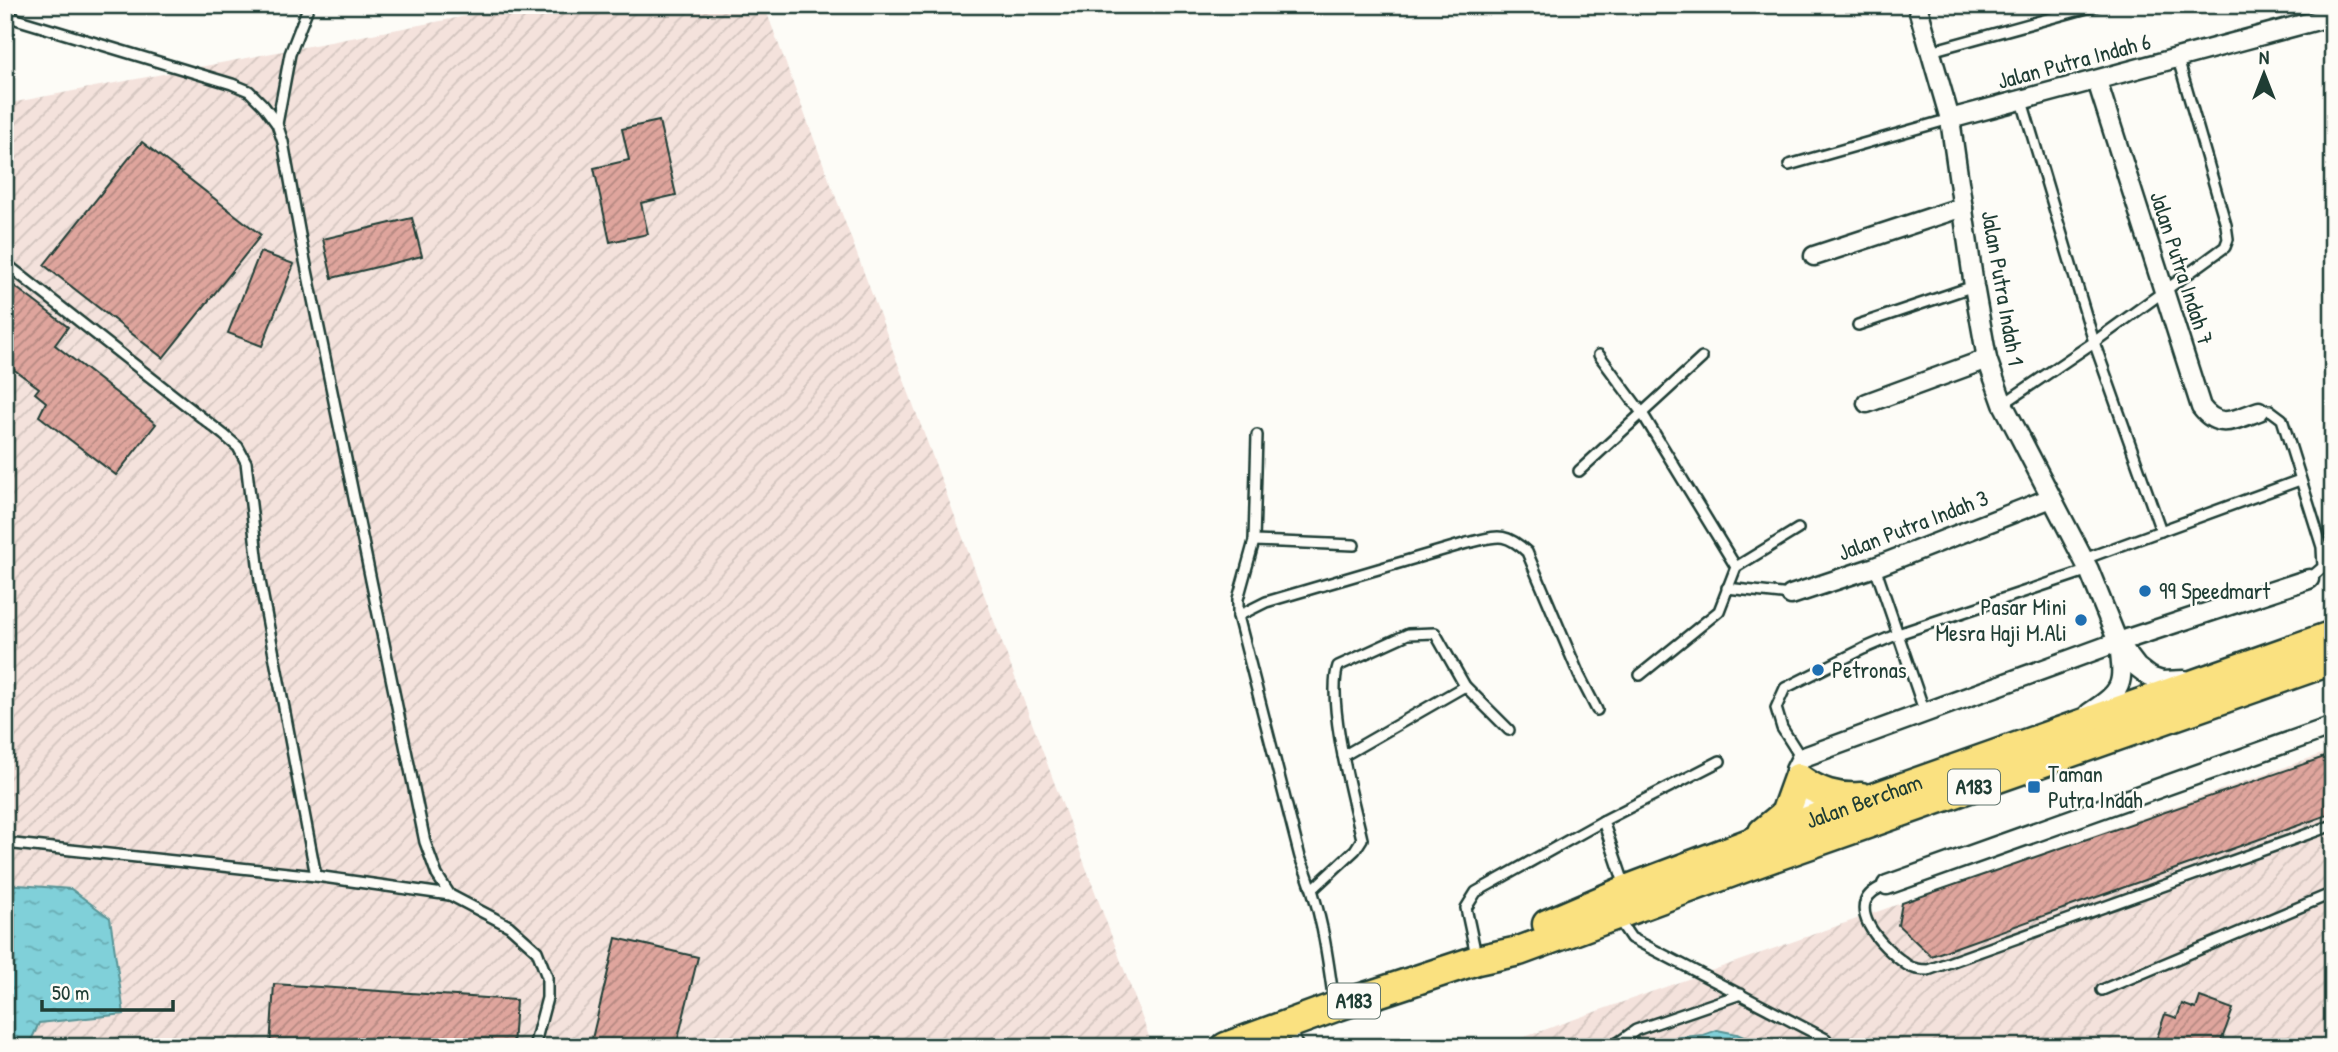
<svg xmlns="http://www.w3.org/2000/svg" width="2338" height="1052" font-family="'Patrick Hand',sans-serif">
<style>
.industrial{fill:url(#industrial-furrows)}
.water{fill:url(#water-ripples);stroke:#599597;stroke-width:2}
.building{fill:url(#building-hatch);stroke:#1f3d34;stroke-width:2}
.lines{fill:none;stroke-linecap:round;stroke-linejoin:round}
.lane-casing{stroke:#1f3d34;stroke-width:14}
.street-casing{stroke:#1f3d34;stroke-width:23}
.primary-casing{stroke:#1f3d34;stroke-width:33}
.lane{stroke:#fdfcf7;stroke-width:9}
.street{stroke:#fdfcf7;stroke-width:18}
.primary{stroke:#fae180;stroke-width:28}
.poi-dot{fill:#1f6fb2;stroke:#fdfcf7;stroke-width:2.5}
.labels{text-anchor:middle;stroke-width:5;stroke-linejoin:round;paint-order:stroke}
.shield{fill:#fdfcf7;stroke:#62766e;stroke-width:2}
.shield-label{font-size:21px;font-weight:bold;fill:#1f3d34}
.street-label{font-size:23px;fill:#1f3d34;stroke:#fdfcf7}
.poi-label{font-size:23px;fill:#1f3d34;stroke:#fdfcf7;text-anchor:start}
</style>
<defs>
<pattern id="industrial-furrows" width="10" height="10" patternUnits="userSpaceOnUse" patternTransform="scale(1.75)"><rect width="10" height="10" fill="#f4e2dc"/><path d="M-1 1l2-2M0 10L10 0M9 11l2-2" fill="none" stroke="#d1c3bd"/></pattern>
<pattern id="water-ripples" width="26" height="14" patternUnits="userSpaceOnUse" patternTransform="scale(1.75)"><rect width="26" height="14" fill="#80d0d9"/><path d="M2 4q2-2 4 0t4 0M15 11q2-2 4 0t4 0" fill="none" stroke="#68aab1"/></pattern>
<pattern id="building-hatch" width="6" height="6" patternUnits="userSpaceOnUse" patternTransform="scale(1.75)"><rect width="6" height="6" fill="#dfa59d"/><path d="M-1 1l2-2M0 6l6-6M5 7l2-2" fill="none" stroke="#b48881"/></pattern>
</defs>
<rect width="100%" height="100%" fill="#fdfcf7"/>
<filter id="ink" filterUnits="userSpaceOnUse"><feTurbulence type="fractalNoise" baseFrequency=".0143" numOctaves="2"/><feDisplacementMap in="SourceGraphic" scale="14" xChannelSelector="R" yChannelSelector="G"/><feConvolveMatrix kernelMatrix="1 2 1 2 8 2 1 2 1" color-interpolation-filters="sRGB"/></filter>
<g filter="url(#ink)">
<!-- industrial -->
<g class="industrial">
<path d="M 525,5 L 764,5 L 1153,1047 L 5,1047 L 5,104 Z"/>
<path d="M 2333,750 L 2333,1047 L 1496,1047 Z"/>
</g>
<!-- water -->
<g class="water">
<path d="M 5,884 L 71,889 L 110,918 L 124,1014 L 39,1023 L 28,1047 L 5,1047 Z"/>
<path d="M 1717,1030 L 1737,1034 L 1760,1044 L 1762,1047 L 1647,1047 L 1654,1040 L 1703,1035 Z"/>
</g>
<!-- building -->
<g class="building">
<path d="M 659,121 L 676,195 L 641,203 L 648,234 L 610,242 L 594,168 L 629,160 L 622,129 Z"/>
<path d="M 142,142 L 261,235 L 163,358 L 44,265 Z"/>
<path d="M 412,218 L 422,256 L 332,278 L 323,239 Z"/>
<path d="M 260,252 L 294,264 L 262,346 L 228,333 Z"/>
<path d="M 5,279 L 68,327 L 55,345 L 156,424 L 116,475 L 39,416 L 46,402 L 35,393 L 39,388 L 5,363 Z"/>
<path d="M 2333,754 L 2333,813 L 1931,956 L 1898,925 L 1902,903 Z"/>
<path d="M 616,938 L 698,957 L 676,1047 L 590,1047 Z"/>
<path d="M 274,984 L 516,1000 L 513,1047 L 270,1047 Z"/>
<path d="M 2200,997 L 2233,1009 L 2219,1047 L 2154,1047 L 2165,1014 L 2177,1018 L 2182,1004 L 2196,1009 Z"/>
</g>
<g class="lines">
<defs>
<g id="lane">
<path d="M 5,14 L 19,20 L 232,84 L 249,91 L 263,105 L 277,124 L 283,142 L 302,246 L 425,842 L 437,875 L 450,895 L 509,926 L 537,951 L 547,977 L 547,998 L 534,1047"/>
<path d="M 1931,51 L 2098,5"/>
<path d="M 2022,101 L 2094,342 L 2161,531"/>
<path d="M 277,124 L 290,54 L 309,5"/>
<path d="M 1789,165 L 1950,119"/>
<path d="M 5,263 L 224,435 L 238,447 L 246,462 L 260,581 L 316,876"/>
<path d="M 1858,325 L 1974,286"/>
<path d="M 1599,355 L 1642,413 L 1736,567 L 1719,611 L 1640,675"/>
<path d="M 2003,404 L 2094,342 L 2225,247 L 2228,239 L 2226,225 L 2178,59"/>
<path d="M 2259,411 L 2270,410 L 2282,419 L 2322,547 L 2323,567 L 2309,579"/>
<path d="M 1257,435 L 1254,541 L 1238,599 L 1238,616 L 1300,857 C 1321,906 1327,951 1334,1003"/>
<path d="M 1579,471 L 1702,358"/>
<path d="M 1254,541 L 1354,545"/>
<path d="M 2084,559 L 2300,480"/>
<path d="M 1736,567 L 1798,529"/>
<path d="M 1875,567 L 1925,713"/>
<path d="M 1727,588 L 1791,595"/>
<path d="M 1238,616 L 1266,602 L 1467,543 C 1496,537 1503,530 1527,552 L 1579,675 L 1597,710"/>
<path d="M 1343,756 L 1465,686"/>
<path d="M 1801,758 L 1782,728 L 1776,708 L 1785,688 L 1863,649 L 1898,634 L 2089,570"/>
<path d="M 1603,821 L 1625,886"/>
<path d="M 5,843 L 316,876 L 450,895"/>
<path d="M 1887,885 C 1837,901 1881,947 1907,965 C 1913,969 1921,970 1928,970 L 2333,825"/>
<path d="M 1314,888 L 1355,850 L 1362,839 C 1353,800 1326,701 1338,666 L 1408,634 L 1435,633 L 1465,686 L 1509,730"/>
<path d="M 1618,919 L 1631,938 L 1637,941 L 1826,1039"/>
<path d="M 1476,955 L 1466,908 L 1476,892 L 1603,821 L 1720,761"/>
<path d="M 2102,990 L 2333,893"/>
<path d="M 1290,1029 L 1298,1047"/>
<path d="M 1612,1047 L 1636,1030 L 1741,994"/>
</g>
<g id="street">
<path d="M 1917,5 L 1950,119 L 1974,286 L 1987,359 L 2003,404 L 2089,570 L 2118,642 L 2137,667 L 2150,677 L 2162,681 L 2184,680"/>
<path d="M 2097,81 L 2201,407 C 2219,431 2236,419 2259,411"/>
<path d="M 1950,119 L 2333,16"/>
<path d="M 1814,256 L 1963,207"/>
<path d="M 1867,403 L 1987,359"/>
<path d="M 1791,595 L 1875,567 L 2051,498"/>
<path d="M 2089,713 C 2124,690 2124,685 2119,644"/>
<path d="M 1813,819 L 1795,770 L 1801,758 L 2118,642 L 2309,579"/>
<path d="M 1887,885 L 2333,726"/>
</g>
<g id="primary">
<path d="M 1763,832 L 1785,814 L 1798,778 C 1818,793 1837,799 1861,797"/>
<path id="s1" d="M 1547,924 L 1626,890 L 1813,819 L 2333,635"/>
<path d="M 1226,1047 L 1335,1007 L 1477,960 L 1519,951 L 1754,864 L 2333,660"/>
</g>
</defs>
<!-- lane casing -->
<use href="#lane" class="lane-casing"/>
<!-- street casing -->
<use href="#street" class="street-casing"/>
<!-- primary casing -->
<use href="#primary" class="primary-casing"/>
<!-- lane -->
<use href="#lane" class="lane"/>
<!-- street -->
<use href="#street" class="street"/>
<!-- primary -->
<use href="#primary" class="primary"/>
</g>
</g>
<!-- markers -->
<g class="poi-dot">
<circle cx="2145" cy="591" r="7"/>
<circle cx="2081" cy="620" r="7"/>
<circle cx="1818" cy="670" r="7"/>
<rect x="2027" y="780" width="14" height="14" rx="3.5"/>
</g>
<g class="labels">
<!-- shield labels -->
<g class="shield">
<rect x="1948" y="769.5" width="52" height="35" rx="5"/>
<rect x="1328" y="983.5" width="52" height="35" rx="5"/>
</g>
<g class="shield-label">
<text x="1974" y="794">A183</text>
<text x="1354" y="1008">A183</text>
</g>
<!-- street labels -->
<g class="street-label">
<text transform="translate(2074 61) rotate(-15)" y="8">Jalan Putra Indah 6</text>
<text transform="translate(2182 268) rotate(72)" y="8">Jalan Putra Indah 7</text>
<text transform="translate(2003 288) rotate(80)" y="8">Jalan Putra Indah 1</text>
<text transform="translate(1913 525) rotate(-21)" y="8">Jalan Putra Indah 3</text>
<text dy="8" stroke="none"><textPath href="#s1" startOffset="340">Jalan Bercham</textPath></text>
</g>
<!-- poi labels -->
<g class="poi-label">
<text x="2159" y="599">99 Speedmart</text>
<text x="2067" y="615" text-anchor="end">Pasar Mini<tspan x="2067" dy="26">Mesra Haji M.Ali</tspan></text>
<text x="1832" y="678">Petronas</text>
<text x="2048" y="782">Taman<tspan x="2048" dy="26">Putra Indah</tspan></text>
</g>
</g>
<!-- margin -->
<rect width="2338" height="1052" fill="none" stroke="#fdfcf7" stroke-width="28"/>
<rect x="14" y="14" width="2310" height="1024" fill="none" stroke="#1f3d34" stroke-width="2.5" filter="url(#ink)"/>
<!-- north arrow -->
<g transform="translate(2264 74)" stroke="#fdfcf7" stroke-width="5" paint-order="stroke">
<path d="M0-5L12 26L0 18L-12 26Z" fill="#1f3d34"/>
<text y="-10" font-size="19" font-weight="bold" text-anchor="middle" fill="#1f3d34">N</text>
</g>
<!-- scale -->
<path d="M42 1000v10h131v-10" fill="none" stroke="#1f3d34" stroke-width="3.5"/>
<text x="52" y="1000" font-size="21" fill="#1f3d34" stroke="#fdfcf7" stroke-width="5" paint-order="stroke">50 m</text>
</svg>
